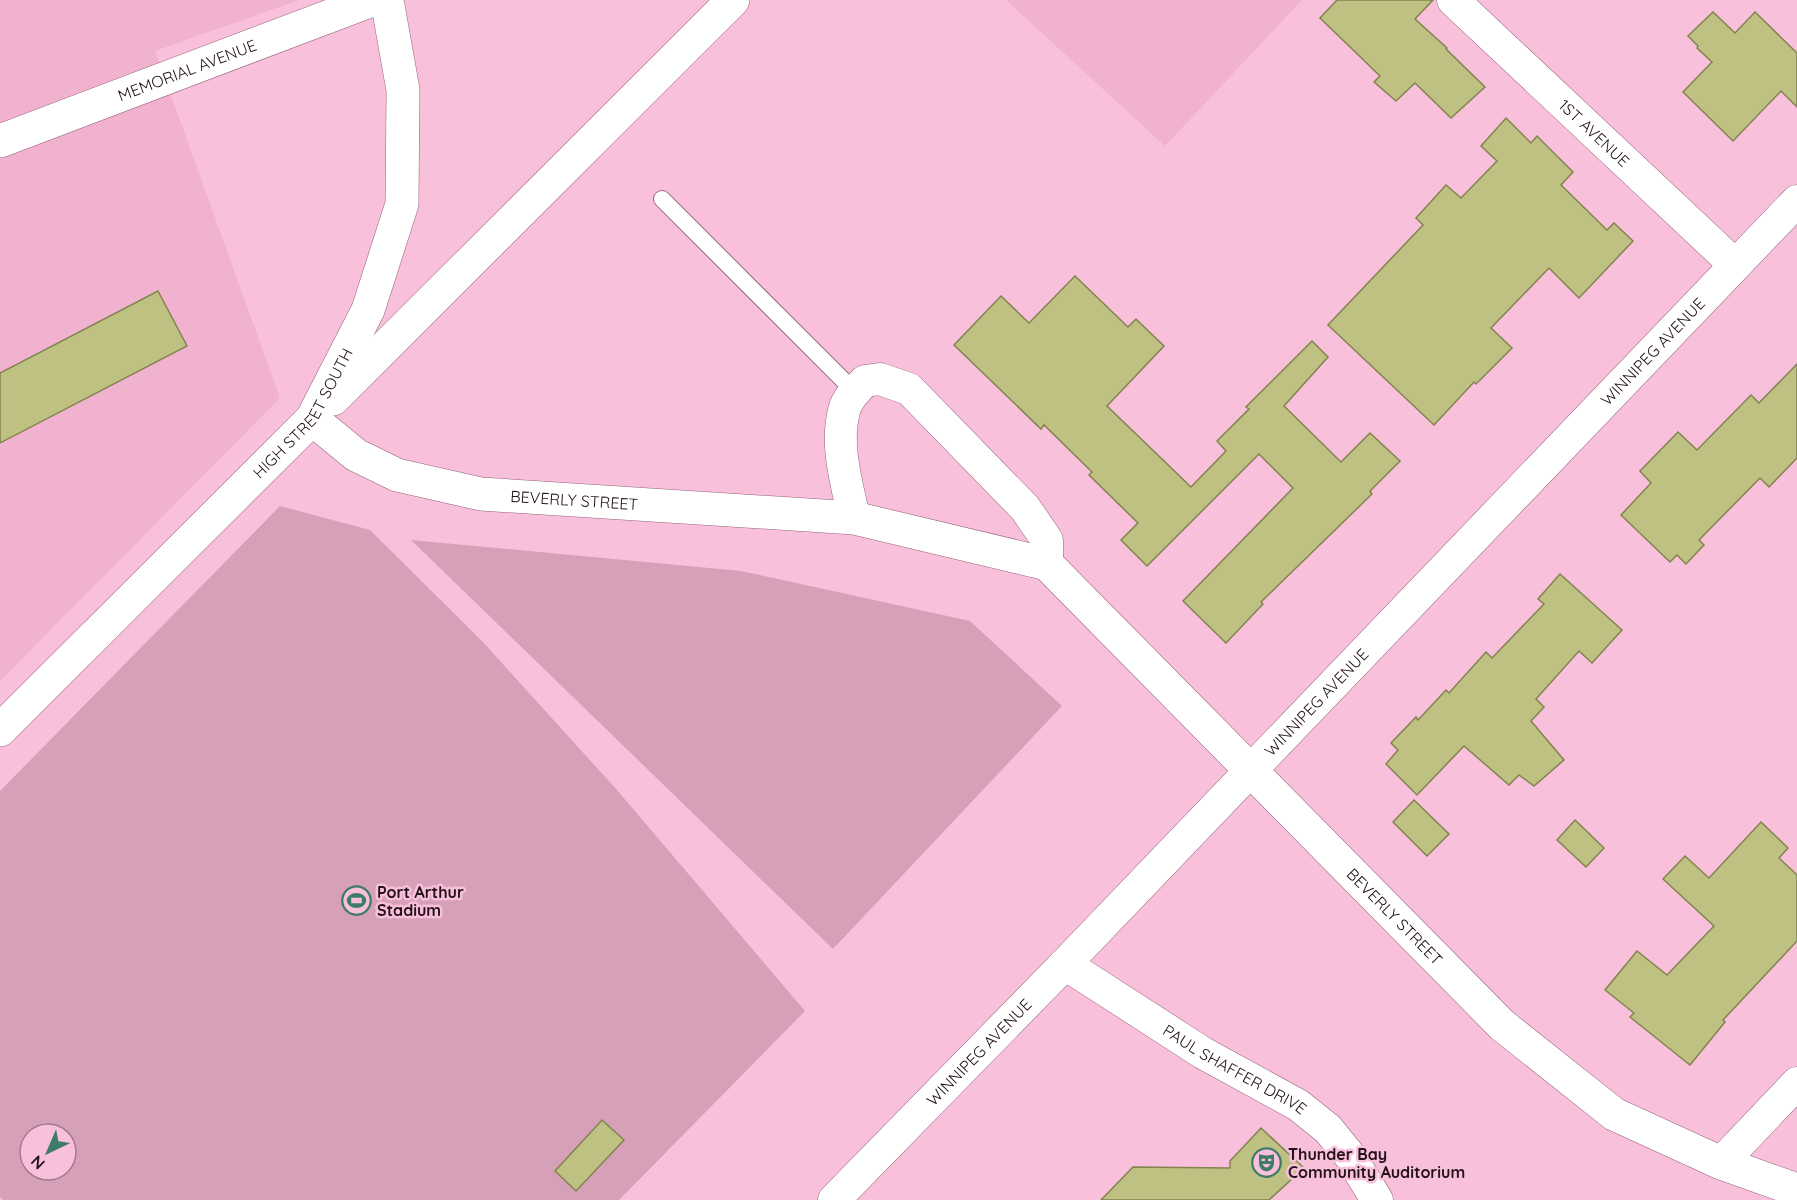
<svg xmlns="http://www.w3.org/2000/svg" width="1797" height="1200" font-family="Quicksand,sans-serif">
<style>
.built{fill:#f1b2cf}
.green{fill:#d7a0b9;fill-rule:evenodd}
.building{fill:#bfc183;stroke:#82834f;stroke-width:1.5}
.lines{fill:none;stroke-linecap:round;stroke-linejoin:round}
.lane-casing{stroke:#95637b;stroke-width:18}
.street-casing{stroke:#95637b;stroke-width:33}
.secondary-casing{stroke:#95637b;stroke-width:34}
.lane{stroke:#fff;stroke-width:16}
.street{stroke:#fff;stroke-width:32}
.secondary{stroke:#fff;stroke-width:33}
.labels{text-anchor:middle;stroke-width:5;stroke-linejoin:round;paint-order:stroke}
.street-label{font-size:16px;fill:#24111b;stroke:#f8c0da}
.poi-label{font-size:16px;font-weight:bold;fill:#24111b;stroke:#f8c0da;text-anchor:start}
</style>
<rect width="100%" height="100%" fill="#f8c0da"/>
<!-- built -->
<g class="built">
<path d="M 0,0 L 299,0 L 155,51 L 280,398 L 0,681 Z"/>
<path d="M 1006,0 L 1302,0 L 1165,146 Z"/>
</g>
<!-- green -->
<g class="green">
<path d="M 280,506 L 370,530 L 482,641 L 617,790 L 805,1011 L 619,1200 L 3,1200 L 0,1197 L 0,791 ZM 30,1134 L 66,1134 L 66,1170 L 30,1170 Z"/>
<path d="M 411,540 L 741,571 L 970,621 L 1062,706 L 833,949 Z"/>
</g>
<!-- building -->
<g class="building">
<path d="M 1337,0 L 1433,0 L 1415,19 L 1447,48 L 1446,49 L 1485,87 L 1451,118 L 1415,83 L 1396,101 L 1374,82 L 1380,76 L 1320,18 Z"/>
<path d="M 1713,12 L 1735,33 L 1755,12 L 1797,53 L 1797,107 L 1781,91 L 1733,141 L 1683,92 L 1712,62 L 1697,48 L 1698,46 L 1688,36 Z"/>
<path d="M 1506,118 L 1531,143 L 1537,136 L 1573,172 L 1561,185 L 1607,230 L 1614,223 L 1633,241 L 1579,298 L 1549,268 L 1491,328 L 1512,348 L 1476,384 L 1474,382 L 1434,425 L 1328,325 L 1423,225 L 1416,218 L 1446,185 L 1461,198 L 1497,161 L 1481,146 Z"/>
<path d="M 1075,276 L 1128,327 L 1136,319 L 1137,320 L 1164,346 L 1107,406 L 1191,487 L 1226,451 L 1217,441 L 1249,409 L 1246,407 L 1312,341 L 1328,357 L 1284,406 L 1341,462 L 1370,433 L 1400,461 L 1370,491 L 1372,494 L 1261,602 L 1263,604 L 1226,643 L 1183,601 L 1293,488 L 1259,454 L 1147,566 L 1121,540 L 1138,523 L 1089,475 L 1092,472 L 1044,425 L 1041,429 L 954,345 L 1001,296 L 1029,323 Z"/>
<path d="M 158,291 L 187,346 L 0,443 L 0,373 Z"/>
<path d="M 1797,364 L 1797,458 L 1769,487 L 1760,478 L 1699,540 L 1704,545 L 1686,564 L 1677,555 L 1670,562 L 1621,515 L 1651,483 L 1640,471 L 1678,432 L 1697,450 L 1751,395 L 1759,403 Z"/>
<path d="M 1560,574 L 1622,630 L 1592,663 L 1579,651 L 1536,699 L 1544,707 L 1531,721 L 1564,760 L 1534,786 L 1519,775 L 1509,785 L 1464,746 L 1417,795 L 1386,764 L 1398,750 L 1391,743 L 1416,717 L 1418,720 L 1446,690 L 1449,693 L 1486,652 L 1492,658 L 1544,604 L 1538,599 Z"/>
<path d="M 1414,800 L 1449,834 L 1427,856 L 1393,822 Z"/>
<path d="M 1575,820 L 1604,848 L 1586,867 L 1557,840 Z"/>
<path d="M 1761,822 L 1788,848 L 1779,858 L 1797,875 L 1797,941 L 1723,1020 L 1725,1022 L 1690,1065 L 1630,1017 L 1634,1013 L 1605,990 L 1637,951 L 1667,975 L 1714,926 L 1663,879 L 1685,856 L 1709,878 Z"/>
<path d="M 602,1120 L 624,1140 L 576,1191 L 555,1171 Z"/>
<path d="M 1261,1128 L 1304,1168 L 1269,1200 L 1101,1200 L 1133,1167 L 1230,1168 L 1230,1161 Z"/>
</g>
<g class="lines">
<defs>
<path id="lane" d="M 662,199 L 855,392"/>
<g id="street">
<path id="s1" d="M 1453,0 L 1735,265"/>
<path d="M 854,518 C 847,484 835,446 844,411 C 846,400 857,389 865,381 L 880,379 L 909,389 L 1025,508 L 1047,540 L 1047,564"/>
<path id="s2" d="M 1065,964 L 1203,1053 L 1298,1105 L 1328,1129 L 1350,1156 L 1377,1200"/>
<path d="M 1721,1163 L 1797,1083"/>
<path id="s3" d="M 834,1200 L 1065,964 L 1797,201"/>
</g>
<g id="secondary">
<path id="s4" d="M 0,141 L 372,0"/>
<path d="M 333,399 L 733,0"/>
<path id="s5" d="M 312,419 L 356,455 L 397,475 L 481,494 L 854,518 L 1047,564 L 1502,1025 L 1614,1114 L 1721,1163 L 1797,1190"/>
<path id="s6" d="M 0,730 L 312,419 L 368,310 L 402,204 L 403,90 L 387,0"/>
</g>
</defs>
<!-- lane casing -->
<use href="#lane" class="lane-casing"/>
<!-- street casing -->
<use href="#street" class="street-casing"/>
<!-- secondary casing -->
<use href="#secondary" class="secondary-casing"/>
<!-- lane -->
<use href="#lane" class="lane"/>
<!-- street -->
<use href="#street" class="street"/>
<!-- secondary -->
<use href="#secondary" class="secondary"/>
</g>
<!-- icons -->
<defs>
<symbol id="stadium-ring" viewBox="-11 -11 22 22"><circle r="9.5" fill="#f8c0da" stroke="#3f7c68" stroke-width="1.5"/><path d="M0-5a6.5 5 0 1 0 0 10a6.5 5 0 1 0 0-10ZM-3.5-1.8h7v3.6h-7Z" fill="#3f7c68"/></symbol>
<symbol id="theatre-ring" viewBox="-11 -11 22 22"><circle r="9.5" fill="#f8c0da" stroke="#3f7c68" stroke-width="1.5"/><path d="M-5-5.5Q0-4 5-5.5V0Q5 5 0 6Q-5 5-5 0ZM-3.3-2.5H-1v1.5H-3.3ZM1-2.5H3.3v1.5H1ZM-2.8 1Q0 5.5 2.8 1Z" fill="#3f7c68"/></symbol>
</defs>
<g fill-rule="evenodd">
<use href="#stadium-ring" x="340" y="884" width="33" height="33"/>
<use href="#theatre-ring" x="1250" y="1146" width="33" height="33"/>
</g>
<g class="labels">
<!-- street labels -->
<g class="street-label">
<text dy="6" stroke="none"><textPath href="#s4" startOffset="200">MEMORIAL AVENUE</textPath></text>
<text dy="6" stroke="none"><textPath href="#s1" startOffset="194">1ST AVENUE</textPath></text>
<text dy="6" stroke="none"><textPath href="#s3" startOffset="1179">WINNIPEG AVENUE</textPath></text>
<text dy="6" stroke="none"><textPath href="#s6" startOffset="440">HIGH STREET SOUTH</textPath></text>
<text dy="6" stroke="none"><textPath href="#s5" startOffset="282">BEVERLY STREET</textPath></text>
<text dy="6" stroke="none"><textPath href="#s3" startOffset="693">WINNIPEG AVENUE</textPath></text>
<text dy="6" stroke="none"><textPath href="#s5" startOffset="1256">BEVERLY STREET</textPath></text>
<text dy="6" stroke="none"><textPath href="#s3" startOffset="207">WINNIPEG AVENUE</textPath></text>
<text dy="6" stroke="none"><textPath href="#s2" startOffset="200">PAUL SHAFFER DRIVE</textPath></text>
</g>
<!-- poi labels -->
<g class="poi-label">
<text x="377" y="898">Port Arthur<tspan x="377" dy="18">Stadium</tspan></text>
<text x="1288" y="1160">Thunder Bay<tspan x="1288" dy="18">Community Auditorium</tspan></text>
</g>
</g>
<!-- north arrow -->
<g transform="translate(48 1152) rotate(224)"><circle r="28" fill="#f8c0da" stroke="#a37a8e" stroke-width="1.5"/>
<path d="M0-4.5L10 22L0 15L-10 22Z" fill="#3f7c68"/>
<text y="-9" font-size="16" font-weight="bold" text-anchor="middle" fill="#24111b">N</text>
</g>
</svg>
